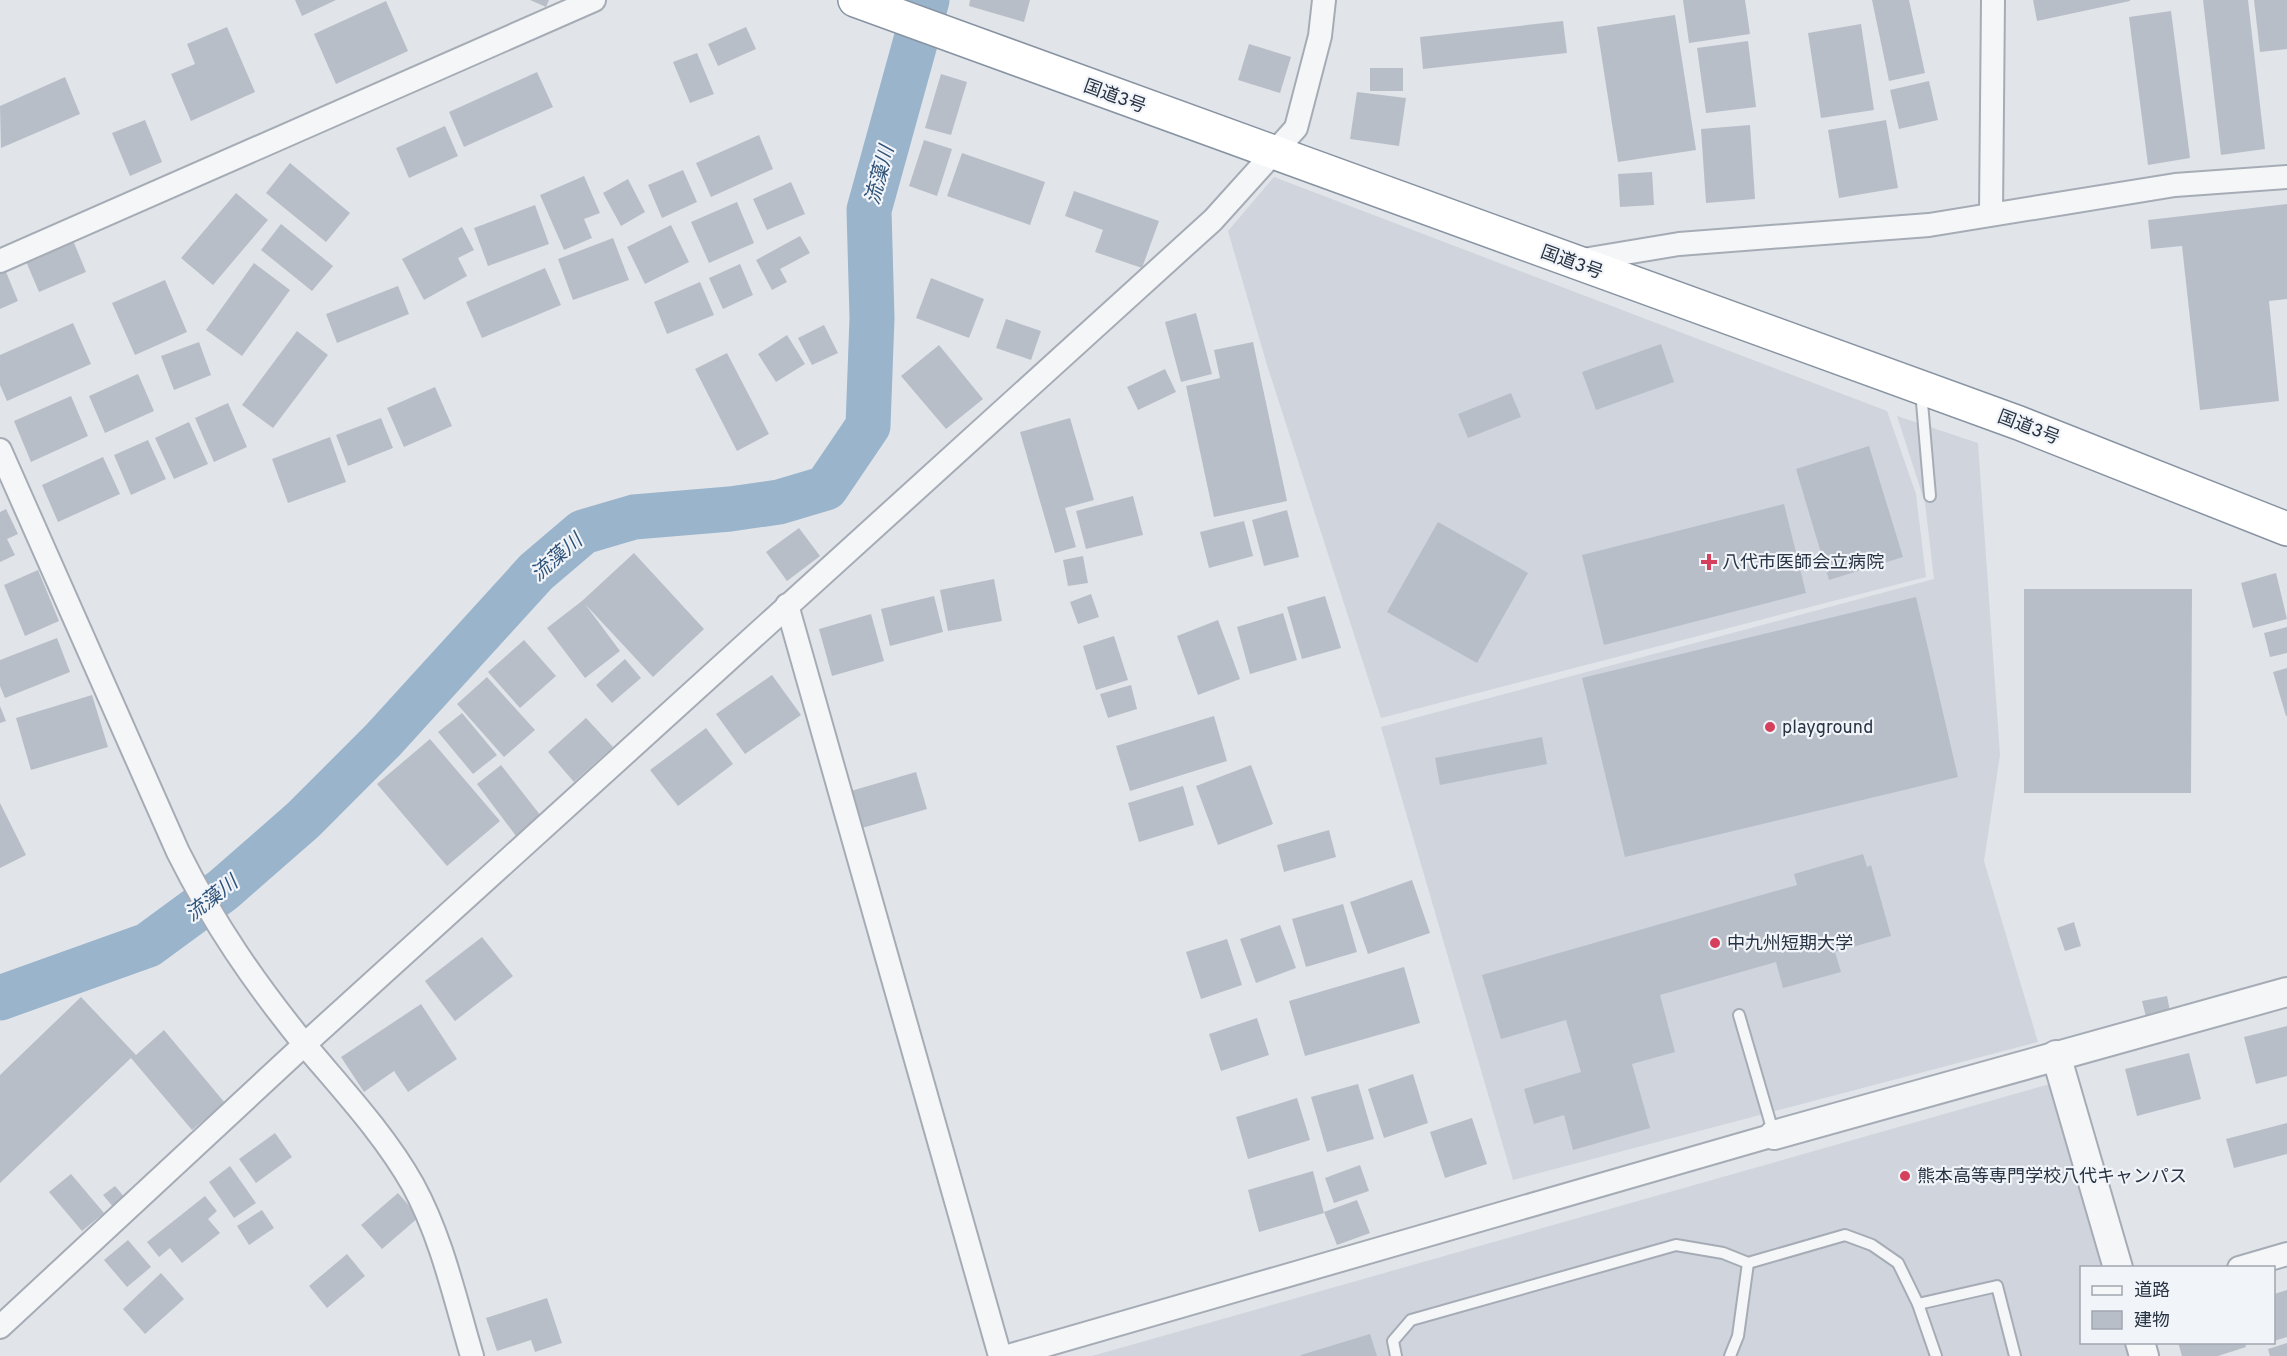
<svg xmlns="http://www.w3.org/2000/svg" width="2287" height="1356" font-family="Overpass,'Noto Sans JP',sans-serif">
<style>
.built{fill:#cfd4dd}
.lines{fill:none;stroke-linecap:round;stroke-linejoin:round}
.river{stroke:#9ab4cc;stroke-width:45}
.building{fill:#b8bec8}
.service-casing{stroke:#a6acb5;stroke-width:14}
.minor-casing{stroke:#a6acb5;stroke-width:26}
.tertiary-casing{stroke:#a6acb5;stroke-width:32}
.trunk-casing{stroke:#8893a2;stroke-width:36}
.service{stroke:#f4f6f8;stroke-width:10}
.minor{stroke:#f4f6f8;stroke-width:22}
.tertiary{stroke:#f4f6f8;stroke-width:28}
.trunk{stroke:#fff;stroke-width:33}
.poi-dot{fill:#d5405c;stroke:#f1f4f8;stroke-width:2}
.labels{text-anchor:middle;stroke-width:4.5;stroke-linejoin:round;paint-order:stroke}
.street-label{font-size:18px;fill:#283343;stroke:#f1f4f8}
.poi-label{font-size:18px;fill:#283343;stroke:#f1f4f8;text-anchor:start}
.water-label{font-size:20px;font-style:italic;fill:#305379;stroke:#f1f4f8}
</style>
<rect width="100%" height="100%" fill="#e1e5ea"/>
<!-- built -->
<g class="built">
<path d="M 1274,177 L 1887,411 L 1916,494 L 1926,577 L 1381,718 L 1267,365 L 1228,231 Z"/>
<path d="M 1897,416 L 1978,443 L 2000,755 L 1984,861 L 2038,1042 L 1513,1180 L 1381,727 L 1934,579 L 1925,503 Z"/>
<path d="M 2050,1084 L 2116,1267 L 2082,1268 L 2082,1342 L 2139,1343 L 2142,1356 L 1092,1356 Z"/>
</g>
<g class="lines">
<!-- river -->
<path class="river" d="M 0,998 L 148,945 L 223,890 L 303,820 L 383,740 L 536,572 L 583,532 L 634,517 L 730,509 L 779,502 L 826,488 L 868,426 L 872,318 L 869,210 L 927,0"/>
</g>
<!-- building -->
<g class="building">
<path d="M 295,0 L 336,0 L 302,16 Z"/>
<path d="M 530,0 L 549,0 L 546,7 Z"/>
<path d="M 970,0 L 1030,0 L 1024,22 L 969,6 Z"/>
<path d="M 1683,0 L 1745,0 L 1750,34 L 1689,43 Z"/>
<path d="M 1872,0 L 1909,0 L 1925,73 L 1889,81 Z"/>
<path d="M 2033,0 L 2130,0 L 2130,1 L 2037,21 Z"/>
<path d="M 2203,0 L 2248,0 L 2265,149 L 2221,155 Z"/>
<path d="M 2254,0 L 2287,0 L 2287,49 L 2260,52 Z"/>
<path d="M 386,1 L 408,51 L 336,84 L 314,34 Z"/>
<path d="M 2171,11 L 2190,158 L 2148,165 L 2129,17 Z"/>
<path d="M 1675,15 L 1696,150 L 1618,162 L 1597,27 Z"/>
<path d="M 1563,21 L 1567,53 L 1423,69 L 1420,37 Z"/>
<path d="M 1861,24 L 1874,110 L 1821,118 L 1808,33 Z"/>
<path d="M 227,27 L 255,92 L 191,121 L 171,74 L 195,64 L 187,44 Z"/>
<path d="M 746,27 L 756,49 L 718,66 L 708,44 Z"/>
<path d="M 1748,41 L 1756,107 L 1706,113 L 1697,48 Z"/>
<path d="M 1249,44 L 1291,57 L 1280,93 L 1238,80 Z"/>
<path d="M 697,53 L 714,94 L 690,103 L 673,62 Z"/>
<rect x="1370" y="68" width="33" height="23"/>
<path d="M 537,72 L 553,107 L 464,147 L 449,112 Z"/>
<path d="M 941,74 L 967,82 L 951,135 L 925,128 Z"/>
<path d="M 65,77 L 80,114 L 1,148 L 0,106 Z"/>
<path d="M 1929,81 L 1938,120 L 1899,129 L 1890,90 Z"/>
<path d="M 1357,92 L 1406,98 L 1399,146 L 1350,139 Z"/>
<path d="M 145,120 L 162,162 L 130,176 L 112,133 Z"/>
<path d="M 1886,120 L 1898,188 L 1839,198 L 1828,130 Z"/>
<path d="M 1750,125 L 1755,199 L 1706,203 L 1701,129 Z"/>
<path d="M 445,126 L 458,156 L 409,178 L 396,148 Z"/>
<path d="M 759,135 L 773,169 L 711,197 L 696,163 Z"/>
<path d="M 924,140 L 952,149 L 937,196 L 909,186 Z"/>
<path d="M 962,153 L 1045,182 L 1030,225 L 947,196 Z"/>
<path d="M 290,163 L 350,213 L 326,242 L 266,193 Z"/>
<path d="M 683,170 L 697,202 L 662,218 L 648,185 Z"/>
<path d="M 1652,172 L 1654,205 L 1620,207 L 1618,174 Z"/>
<path d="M 584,176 L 600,213 L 584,219 L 592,238 L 564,250 L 540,195 Z"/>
<path d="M 628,179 L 645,212 L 621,226 L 603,193 Z"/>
<path d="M 791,182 L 805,214 L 767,230 L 753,199 Z"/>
<path d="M 1074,191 L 1159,221 L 1142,268 L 1095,252 L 1103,230 L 1065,216 Z"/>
<path d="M 236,193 L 268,220 L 213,285 L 181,258 Z"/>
<path d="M 737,202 L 754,243 L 709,263 L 691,222 Z"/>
<path d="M 2287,204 L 2287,299 L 2269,301 L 2279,401 L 2200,410 L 2182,246 L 2151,249 L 2148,220 Z"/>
<path d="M 535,205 L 549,244 L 488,266 L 474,228 Z"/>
<path d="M 281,224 L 333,266 L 312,291 L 261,250 Z"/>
<path d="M 671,225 L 689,262 L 645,284 L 627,247 Z"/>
<path d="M 462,227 L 474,250 L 458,258 L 467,276 L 424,300 L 402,259 Z"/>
<path d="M 800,236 L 810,253 L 780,269 L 787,282 L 772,290 L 756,260 Z"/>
<path d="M 72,238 L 86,272 L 39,292 L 25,259 Z"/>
<path d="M 613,238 L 629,280 L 573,300 L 558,259 Z"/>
<path d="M 254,263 L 290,290 L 242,356 L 206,330 Z"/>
<path d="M 740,264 L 753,295 L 723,309 L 709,278 Z"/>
<path d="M 4,267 L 18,301 L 0,309 L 0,268 Z"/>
<path d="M 545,268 L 561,305 L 482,338 L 466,302 Z"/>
<path d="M 931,278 L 984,299 L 969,338 L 916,318 Z"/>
<path d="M 165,280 L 187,332 L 135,355 L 112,303 Z"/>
<path d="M 700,282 L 714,315 L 667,334 L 654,302 Z"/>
<path d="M 398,286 L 409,314 L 337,343 L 326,314 Z"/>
<path d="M 1196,313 L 1212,374 L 1181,382 L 1165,322 Z"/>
<path d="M 1006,319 L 1041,331 L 1031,360 L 996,348 Z"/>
<path d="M 73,323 L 91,364 L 7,401 L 0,385 L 0,355 Z"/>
<path d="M 824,325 L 838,353 L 812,365 L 798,338 Z"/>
<path d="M 297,331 L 328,355 L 273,428 L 242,405 Z"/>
<path d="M 787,335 L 805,364 L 776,382 L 758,354 Z"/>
<path d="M 199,342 L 211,375 L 174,390 L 161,356 Z"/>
<path d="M 1253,342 L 1287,501 L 1214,517 L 1186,386 L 1220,378 L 1214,350 Z"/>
<path d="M 1661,344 L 1674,382 L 1596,410 L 1582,372 Z"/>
<path d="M 939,345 L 983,399 L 946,429 L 901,376 Z"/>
<path d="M 727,353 L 769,434 L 737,451 L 695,369 Z"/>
<path d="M 1165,369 L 1176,392 L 1138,410 L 1127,387 Z"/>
<path d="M 138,374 L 154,411 L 105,433 L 89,396 Z"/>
<path d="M 435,387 L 452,426 L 404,447 L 387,408 Z"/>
<path d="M 1511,393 L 1521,417 L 1468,438 L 1458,414 Z"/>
<path d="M 71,396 L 88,436 L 31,462 L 14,421 Z"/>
<path d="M 228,403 L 247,447 L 214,462 L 195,418 Z"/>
<path d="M 381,418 L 393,448 L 348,466 L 336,435 Z"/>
<path d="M 1070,418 L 1094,500 L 1065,508 L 1076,547 L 1055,553 L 1020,432 Z"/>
<path d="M 189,422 L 208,464 L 174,479 L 155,438 Z"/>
<path d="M 330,437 L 346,482 L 288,503 L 272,459 Z"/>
<path d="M 148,440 L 166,479 L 131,495 L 114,455 Z"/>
<path d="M 1869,446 L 1903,557 L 1829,580 L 1796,469 Z"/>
<path d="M 103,457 L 120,494 L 58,522 L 42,485 Z"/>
<path d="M 1133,496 L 1143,535 L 1086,549 L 1076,511 Z"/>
<path d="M 1784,504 L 1806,593 L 1604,645 L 1582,555 Z"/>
<path d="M 6,509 L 18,534 L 7,539 L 15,555 L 0,562 L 0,512 Z"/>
<path d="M 1287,510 L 1299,557 L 1264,566 L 1252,520 Z"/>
<path d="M 1244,521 L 1253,556 L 1209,568 L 1200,532 Z"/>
<path d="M 1438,522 L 1528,573 L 1477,663 L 1387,612 Z"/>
<path d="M 799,528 L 820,556 L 787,581 L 766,552 Z"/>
<path d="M 634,553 L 704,629 L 653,677 L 585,604 L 620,651 L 585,678 L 547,628 L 582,601 Z"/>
<path d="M 1083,556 L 1088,583 L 1068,586 L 1063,560 Z"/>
<path d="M 38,570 L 59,621 L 25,636 L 4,585 Z"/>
<path d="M 2276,573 L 2287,619 L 2253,628 L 2241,583 Z"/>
<path d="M 994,579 L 1002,621 L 948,631 L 940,590 Z"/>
<path d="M 2024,589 L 2192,589 L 2191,793 L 2024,793 Z"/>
<path d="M 1091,594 L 1099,617 L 1078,624 L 1070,602 Z"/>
<path d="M 934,596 L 943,632 L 890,646 L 881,609 Z"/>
<path d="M 1325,596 L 1341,648 L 1302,659 L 1287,607 Z"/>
<path d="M 1916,597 L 1958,777 L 1625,857 L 1582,678 Z"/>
<path d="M 1283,613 L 1297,660 L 1250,674 L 1237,627 Z"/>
<path d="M 871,614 L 884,661 L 832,676 L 819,629 Z"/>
<path d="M 1218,620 L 1240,679 L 1198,695 L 1177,636 Z"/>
<path d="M 2287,627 L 2287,653 L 2270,657 L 2264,633 Z"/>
<path d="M 1114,636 L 1128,680 L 1096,690 L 1083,646 Z"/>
<path d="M 57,638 L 70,672 L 5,698 L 0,686 L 0,660 Z"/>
<path d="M 524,640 L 556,676 L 520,708 L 488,672 Z"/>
<path d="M 625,659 L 641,678 L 612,703 L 596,685 Z"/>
<path d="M 2287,668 L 2287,716 L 2286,716 L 2273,672 Z"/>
<path d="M 772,675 L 801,715 L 745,754 L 716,714 Z"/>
<path d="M 487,677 L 535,730 L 504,757 L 457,704 Z"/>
<path d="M 1131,685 L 1137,709 L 1108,718 L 1100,694 Z"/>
<path d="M 92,695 L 108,747 L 31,770 L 16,718 Z"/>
<path d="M 0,706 L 6,721 L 0,723 Z"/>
<path d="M 462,713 L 497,755 L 473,774 L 438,732 Z"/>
<path d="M 1214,716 L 1227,761 L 1130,791 L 1116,746 Z"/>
<path d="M 586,718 L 613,747 L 574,782 L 548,752 Z"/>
<path d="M 706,728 L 733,764 L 678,806 L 650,770 Z"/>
<path d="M 1542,737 L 1547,764 L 1440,785 L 1435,758 Z"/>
<path d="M 430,739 L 500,821 L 447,866 L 377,784 Z"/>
<path d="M 501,765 L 541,816 L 516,836 L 477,784 Z"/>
<path d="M 1251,765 L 1273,824 L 1218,845 L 1196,786 Z"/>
<path d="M 916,772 L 927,809 L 862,828 L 851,791 Z"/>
<path d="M 1183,786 L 1194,825 L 1139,842 L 1128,803 Z"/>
<path d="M 0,803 L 26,855 L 0,868 Z"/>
<path d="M 1329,830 L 1336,857 L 1284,872 L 1277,845 Z"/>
<path d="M 1863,854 L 1867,867 L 1871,865 L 1891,936 L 1835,952 L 1841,972 L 1783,988 L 1776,962 L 1660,995 L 1675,1052 L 1632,1064 L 1650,1128 L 1573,1150 L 1564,1115 L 1534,1124 L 1524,1089 L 1581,1072 L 1566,1020 L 1501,1039 L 1482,975 L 1797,885 L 1794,874 Z"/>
<path d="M 1412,880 L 1430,933 L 1368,954 L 1350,902 Z"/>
<path d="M 1343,904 L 1357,952 L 1306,967 L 1292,919 Z"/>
<path d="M 2074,922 L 2081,946 L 2065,951 L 2057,928 Z"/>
<path d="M 1280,925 L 1296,968 L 1256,983 L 1240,939 Z"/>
<path d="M 482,937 L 513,976 L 455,1021 L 425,981 Z"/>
<path d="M 1227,939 L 1242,985 L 1201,999 L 1186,952 Z"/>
<path d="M 1404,967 L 1420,1023 L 1305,1056 L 1289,1001 Z"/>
<path d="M 2167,996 L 2170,1011 L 2146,1017 L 2142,1001 Z"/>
<path d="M 81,997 L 136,1055 L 164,1030 L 225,1103 L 192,1130 L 131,1058 L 0,1183 L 0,1075 Z"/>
<path d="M 421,1004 L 457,1059 L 408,1092 L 394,1071 L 364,1092 L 341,1057 Z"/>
<path d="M 1257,1018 L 1269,1055 L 1221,1071 L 1209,1034 Z"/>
<path d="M 2287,1026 L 2287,1076 L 2256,1084 L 2244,1037 Z"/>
<path d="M 2189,1053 L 2201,1099 L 2137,1116 L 2125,1069 Z"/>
<path d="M 1413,1074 L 1428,1123 L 1384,1138 L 1368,1089 Z"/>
<path d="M 1358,1084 L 1374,1139 L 1327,1152 L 1311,1097 Z"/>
<path d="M 1297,1098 L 1310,1140 L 1248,1159 L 1236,1117 Z"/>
<path d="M 1472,1118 L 1487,1164 L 1445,1178 L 1430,1132 Z"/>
<path d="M 2287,1123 L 2287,1154 L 2234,1168 L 2226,1139 Z"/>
<path d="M 275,1133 L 292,1157 L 256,1183 L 239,1159 Z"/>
<path d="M 1360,1165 L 1369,1191 L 1334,1203 L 1325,1178 Z"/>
<path d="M 230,1166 L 256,1203 L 234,1218 L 209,1182 Z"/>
<path d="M 1313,1171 L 1324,1213 L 1259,1232 L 1248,1190 Z"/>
<path d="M 71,1174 L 104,1213 L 82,1231 L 49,1192 Z"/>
<path d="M 115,1186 L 126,1199 L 114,1208 L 103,1195 Z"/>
<path d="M 398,1193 L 419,1217 L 382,1249 L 361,1225 Z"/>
<path d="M 205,1196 L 217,1211 L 208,1219 L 220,1233 L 182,1263 L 170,1248 L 159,1257 L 147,1242 Z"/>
<path d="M 1357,1200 L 1370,1233 L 1337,1245 L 1324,1212 Z"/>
<path d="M 262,1210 L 274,1228 L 249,1245 L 237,1226 Z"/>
<path d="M 128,1240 L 151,1267 L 127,1287 L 104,1260 Z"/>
<path d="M 347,1254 L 365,1276 L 327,1308 L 309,1286 Z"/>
<path d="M 161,1273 L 184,1299 L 145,1334 L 123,1309 Z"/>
<path d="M 2287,1290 L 2287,1337 L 2274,1341 L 2274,1294 Z"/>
<path d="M 547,1298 L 562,1343 L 535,1352 L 531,1340 L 497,1351 L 486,1318 Z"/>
<path d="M 1370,1334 L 1377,1356 L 1301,1356 L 1301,1355 Z"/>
<path d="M 2178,1342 L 2245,1342 L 2246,1347 L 2218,1356 L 2182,1356 Z"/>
<path d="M 2287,1343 L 2287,1356 L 2270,1356 L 2268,1349 Z"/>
</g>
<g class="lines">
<defs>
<g id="service">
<path d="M 1921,391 L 1930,496"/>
<path d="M 1739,1015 L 1774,1135"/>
<path d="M 1918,1304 L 1997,1286 L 2015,1356"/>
<path d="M 1396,1356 L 1393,1341 L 1411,1320 L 1676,1245 L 1723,1253 L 1748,1263 L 1845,1235 L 1872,1245 L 1898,1263 L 1918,1304 L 1936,1356"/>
<path d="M 1730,1356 L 1738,1336 L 1748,1263"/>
</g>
<g id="minor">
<path d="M 1991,213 L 1993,0"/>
<path d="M 0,261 L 594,0"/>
<path d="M 1577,261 L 1679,244 L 1929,225 L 2175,185 L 2287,177"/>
<path d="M 0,450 L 178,852 C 214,924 254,982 305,1045 C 342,1089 385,1135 413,1185 C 442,1238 455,1299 472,1356"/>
<path d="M 787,605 L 1000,1356"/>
<path d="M 2239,1268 L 2287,1254"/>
<path d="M 0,1327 L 305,1044 L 1213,220 L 1296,128 L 1320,36 L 1324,0"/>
<path d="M 1008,1356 L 1774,1135"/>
</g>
<g id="tertiary">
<path d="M 2056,1055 L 2118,1268"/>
<path d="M 1774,1135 L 2287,992"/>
<path d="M 2140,1342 L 2144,1356"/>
</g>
<path id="trunk" d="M 855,0 L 2019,423 L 2287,529"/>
</defs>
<!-- service casing -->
<use href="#service" class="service-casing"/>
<!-- minor casing -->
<use href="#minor" class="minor-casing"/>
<!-- tertiary casing -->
<use href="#tertiary" class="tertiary-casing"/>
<!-- trunk casing -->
<use href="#trunk" class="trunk-casing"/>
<!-- service -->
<use href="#service" class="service"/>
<!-- minor -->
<use href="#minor" class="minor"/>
<!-- tertiary -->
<use href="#tertiary" class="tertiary"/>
<!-- trunk -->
<use href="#trunk" class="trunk"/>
</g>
<!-- markers -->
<g class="poi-dot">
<path d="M1706 553h6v6h6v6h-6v6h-6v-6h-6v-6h6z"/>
<circle cx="1770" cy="727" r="6"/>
<circle cx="1715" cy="943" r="6"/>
<circle cx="1905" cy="1176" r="6"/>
</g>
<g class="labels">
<!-- street labels -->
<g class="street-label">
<text transform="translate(1115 96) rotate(20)" y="6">国道3号</text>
<text transform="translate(1572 262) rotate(20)" y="6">国道3号</text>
<text transform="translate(2029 427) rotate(21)" y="6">国道3号</text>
</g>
<!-- poi labels -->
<g class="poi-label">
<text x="1722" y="568">八代市医師会立病院</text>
<text x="1782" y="733">playground</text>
<text x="1727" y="949">中九州短期大学</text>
<text x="1917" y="1182">熊本高等専門学校八代キャンパス</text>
</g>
<!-- water labels -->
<g class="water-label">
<text transform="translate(879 175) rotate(-75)" y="7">流藻川</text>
<text transform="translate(556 557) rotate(-41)" y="7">流藻川</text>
<text transform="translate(211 898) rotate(-38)" y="7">流藻川</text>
</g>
</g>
<!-- legend -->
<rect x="2080" y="1266" width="195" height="78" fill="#f1f4f8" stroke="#a1a7b0" stroke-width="1.5"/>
<rect x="2092" y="1286" width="30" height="9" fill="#f4f6f8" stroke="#a1a7b0" stroke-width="1.5"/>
<text x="2134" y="1296" font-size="18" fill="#283343">道路</text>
<rect x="2092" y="1311" width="30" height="18" fill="#b8bec8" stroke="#a1a7b0" stroke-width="1.5"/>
<text x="2134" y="1326" font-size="18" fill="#283343">建物</text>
</svg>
